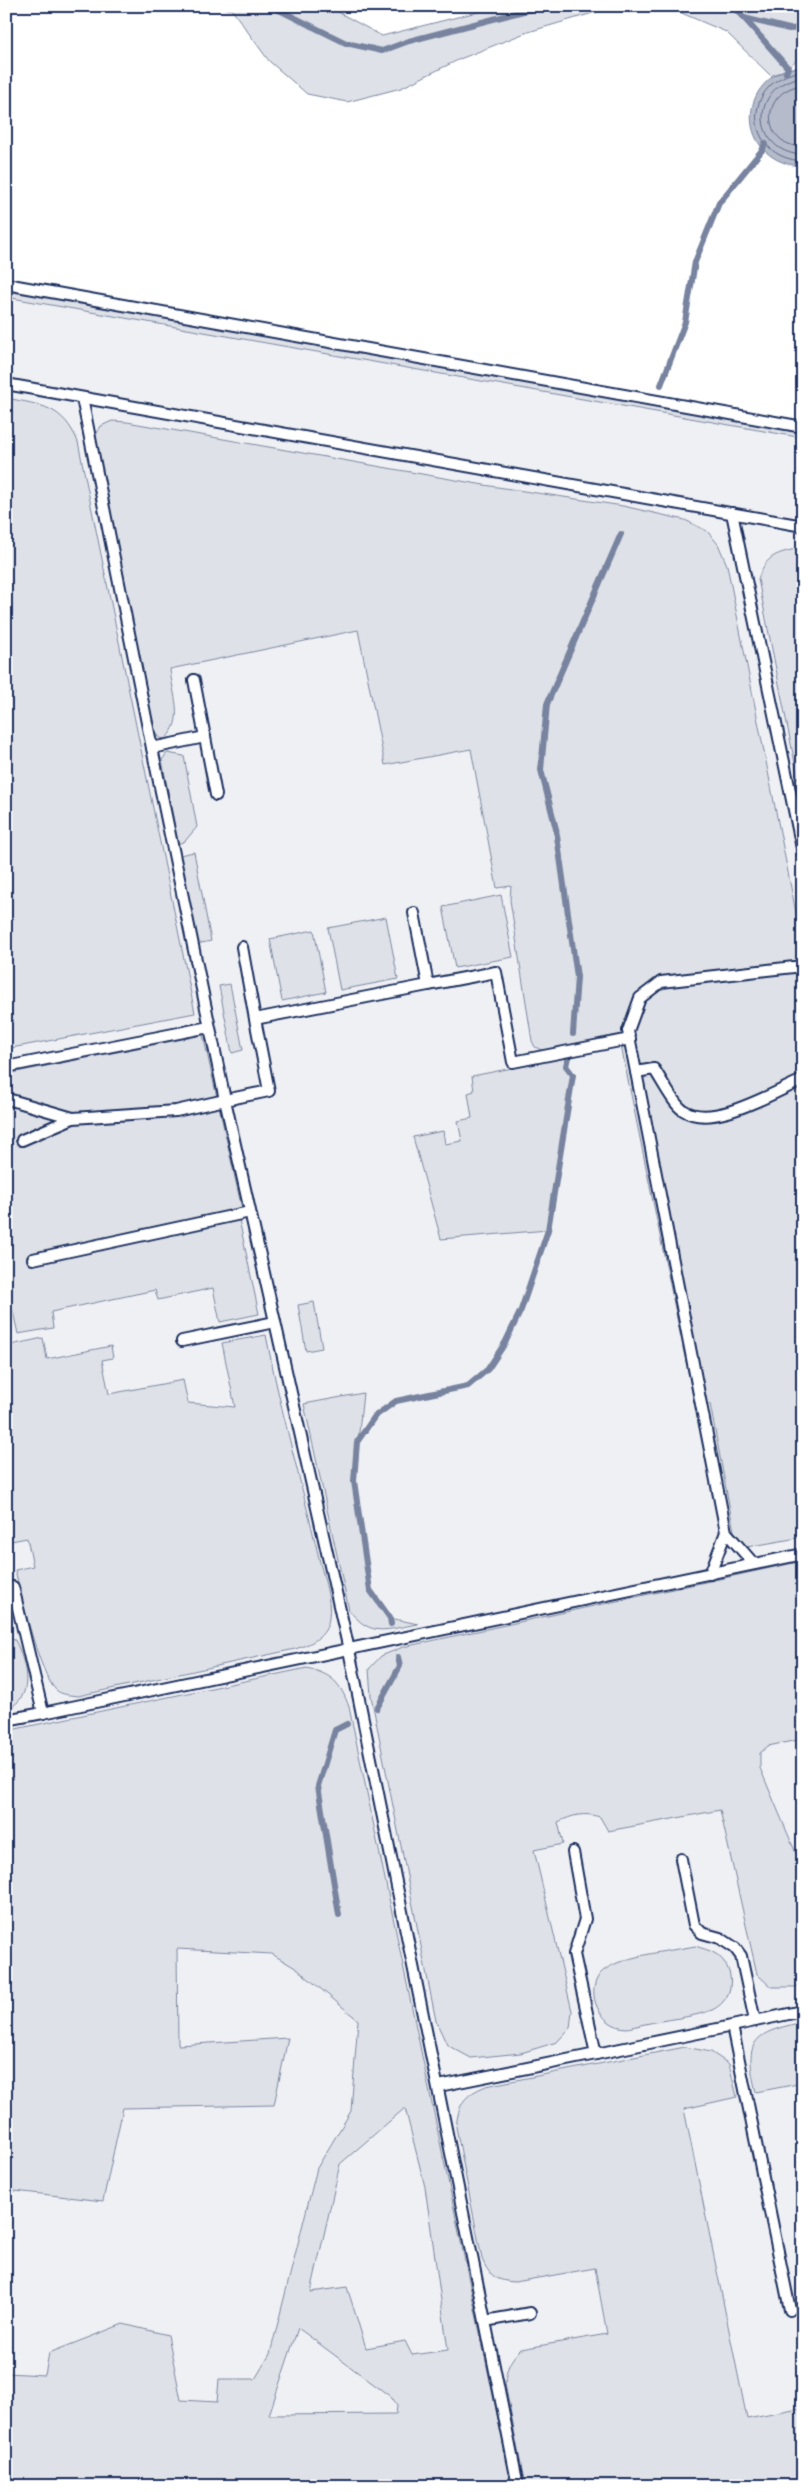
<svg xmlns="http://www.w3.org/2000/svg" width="809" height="2492" font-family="'Gochi Hand',sans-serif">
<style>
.built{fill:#eff0f4}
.green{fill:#dee1e7;stroke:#7c88a2;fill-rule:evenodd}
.water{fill:#b5bbca;stroke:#77839f}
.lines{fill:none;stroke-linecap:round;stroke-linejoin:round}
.shore{stroke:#596789;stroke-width:1}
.stream{stroke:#77839f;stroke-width:6}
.lane-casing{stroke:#1b2f5e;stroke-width:14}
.lane{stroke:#fff;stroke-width:10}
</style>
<rect width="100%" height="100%" fill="#fff"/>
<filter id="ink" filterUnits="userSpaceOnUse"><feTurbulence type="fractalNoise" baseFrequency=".02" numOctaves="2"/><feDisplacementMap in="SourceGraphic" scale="10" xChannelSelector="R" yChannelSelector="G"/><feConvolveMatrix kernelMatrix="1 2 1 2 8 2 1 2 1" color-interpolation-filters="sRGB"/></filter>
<g filter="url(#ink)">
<!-- built -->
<path class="built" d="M 6,297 L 803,438 L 803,2486 L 6,2486 Z"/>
<!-- green -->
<g class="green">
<path d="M 214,6 L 334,6 L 338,12 L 382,36 L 501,6 L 628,6 L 610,8 L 525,33 L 460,59 L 401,88 L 347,102 L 307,94 L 269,61 L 232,10 Z"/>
<path d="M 665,6 L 803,6 L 803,54 L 788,68 L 771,76 L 726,32 Z"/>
<path d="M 6,284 L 803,427 L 803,438 L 6,297 Z"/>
<path d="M 6,398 C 42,405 63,406 78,442 L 195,1013 L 6,1049 Z"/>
<path d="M 112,421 L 127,422 L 484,485 L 623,506 L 685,520 L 707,531 L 718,544 L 727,565 L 803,948 L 803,1537 L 747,1547 L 734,1531 L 710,1404 L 695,1406 L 619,1036 L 544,1051 L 535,1047 L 532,1041 L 510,900 L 511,886 L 497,888 L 471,749 L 385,765 L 358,630 L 170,669 C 172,694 186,720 165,739 L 159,738 L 155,732 L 97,452 L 96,435 L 101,426 Z"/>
<path d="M 803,547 L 803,804 L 758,579 C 767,553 777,554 803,547 Z"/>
<path d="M 167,753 L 184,756 L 197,827 L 185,841 L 178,844 L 162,760 Z"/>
<path d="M 194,852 L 211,941 L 197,944 L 179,855 Z"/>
<path d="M 501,895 L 513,957 L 455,968 L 443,907 Z"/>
<path d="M 386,917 L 398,979 L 340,990 L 328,928 Z"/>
<path d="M 314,930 L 326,992 L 282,1001 L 270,939 Z"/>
<path d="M 230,984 L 243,1050 L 232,1053 L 219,986 Z"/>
<path d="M 203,1035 L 242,1209 L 237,1210 L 259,1314 L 220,1322 L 213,1288 L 158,1300 L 155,1290 L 51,1312 L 53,1328 L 18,1334 L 6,1280 L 6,1074 Z"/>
<path d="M 568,1057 L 566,1066 L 573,1075 L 548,1230 L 441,1239 L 413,1137 L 443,1131 L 445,1144 L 462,1141 L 458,1121 L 472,1118 L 468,1093 L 474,1091 L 472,1076 Z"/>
<path d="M 314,1302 L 322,1348 L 306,1351 L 298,1305 Z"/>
<path d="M 266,1335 C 280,1409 301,1481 318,1554 C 322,1574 332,1598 329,1618 C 327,1637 311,1644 295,1649 L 78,1696 C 70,1695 62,1695 56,1690 C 39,1674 21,1594 15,1570 L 33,1566 L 27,1538 L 6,1542 L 6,1346 L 43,1338 L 47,1359 L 111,1346 L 113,1358 L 102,1360 L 109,1394 L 183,1380 L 188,1403 L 235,1407 L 222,1343 Z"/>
<path d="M 363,1393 L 354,1481 L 370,1590 L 390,1618 L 418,1624 C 386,1629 372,1639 349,1610 L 304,1404 Z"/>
<path d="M 803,1561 L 803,1739 L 768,1746 L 760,1753 L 760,1768 L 803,1870 L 803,1987 L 771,1987 L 757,1974 L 720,1810 L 608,1831 L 600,1817 C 584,1812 573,1815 558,1822 L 563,1844 L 534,1850 L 572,2011 L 570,2028 L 557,2042 L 521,2053 L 471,2058 L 447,2045 L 436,2021 L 371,1696 L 369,1669 L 381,1656 L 403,1647 Z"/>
<path d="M 6,1638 L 15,1640 C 26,1662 36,1699 6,1709 Z"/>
<path d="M 307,1668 C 333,1675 340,1682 349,1707 L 512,2486 L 6,2486 L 6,2373 L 45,2375 L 49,2353 L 123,2324 L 168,2335 L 181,2400 L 217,2402 L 219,2379 L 255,2379 L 270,2354 L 317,2168 L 351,2111 L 358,2020 L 297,1969 L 272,1954 L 177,1949 L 178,2045 L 288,2038 L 274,2105 L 123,2108 L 103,2201 L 6,2190 L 6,1731 ZM 405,2108 L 425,2187 L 448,2350 L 412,2355 L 405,2341 L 366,2348 L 347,2287 L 311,2292 L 340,2164 ZM 298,2328 L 391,2397 L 397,2406 L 396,2414 L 269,2415 Z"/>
<path d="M 695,1946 C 701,1948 710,1950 716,1954 C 736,1968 736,1999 712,2010 C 695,2017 663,2020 645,2024 C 639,2025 632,2028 626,2028 C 601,2027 584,1994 600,1974 C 615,1956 671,1951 695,1946 Z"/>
<path d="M 803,2022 L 803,2083 L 756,2092 C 743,2039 754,2033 803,2022 Z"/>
<path d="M 685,2047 L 711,2052 L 729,2064 L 737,2097 L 684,2109 L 747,2419 L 799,2409 L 803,2426 L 803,2478 L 782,2486 L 525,2486 L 505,2384 C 506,2368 510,2360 521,2349 L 607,2334 L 595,2268 L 515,2282 C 497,2281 489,2276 482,2259 L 456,2127 C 459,2103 464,2095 486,2086 Z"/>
</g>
<!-- water -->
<path class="water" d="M 803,66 L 803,166 C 736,164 732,74 803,66 Z"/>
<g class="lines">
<!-- shore -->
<g class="shore">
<path d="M 803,71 C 740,79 742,158 803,161"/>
<path d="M 803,77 C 749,83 750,153 803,155"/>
<path d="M 803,85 C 759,90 760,146 803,147"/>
</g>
<!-- stream -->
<g class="stream">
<path d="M 271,6 L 346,43 L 382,51 L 409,41 L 543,6"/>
<path d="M 732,6 L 744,18 L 789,29 L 803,28"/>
<path d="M 744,18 L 788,68 L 786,73"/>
<path d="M 661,385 L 685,322 L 695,262 L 719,203 L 763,149 L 765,143"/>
<path d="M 573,1034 L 577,977 L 556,829 L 541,770 L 547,704 L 621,534"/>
<path d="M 391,1624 L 390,1618 L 370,1590 L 354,1481 L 357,1442 L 375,1416 L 396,1401 L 468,1386 L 488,1369 L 505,1343 L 521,1310 L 548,1230 L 573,1075 L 566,1066 L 568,1057"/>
<path d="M 377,1708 L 400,1666 L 398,1657"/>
<path d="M 339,1915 L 318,1786 L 335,1730 L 347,1724"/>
</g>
<defs>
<g id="lane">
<path d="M 6,284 L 803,427"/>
<path d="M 6,384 L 803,526"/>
<path d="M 82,398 L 152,748 L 205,737"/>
<path d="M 732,513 L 803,853"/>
<path d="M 194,680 L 216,795"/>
<path d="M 152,748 L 225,1100 L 269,1091 L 255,1019"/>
<path d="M 242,947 L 255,1019 L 428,985 L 414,913"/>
<path d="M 428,985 L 496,972 L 513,1062 L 630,1039"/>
<path d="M 6,1067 L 209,1027"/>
<path d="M 636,1072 L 654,1069 C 661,1079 674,1105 683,1110 C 713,1130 773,1092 803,1080"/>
<path d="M 11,1100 L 73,1118 L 176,1111 L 225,1100 L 349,1650 L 485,2321"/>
<path d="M 22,1140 L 73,1118"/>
<path d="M 33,1259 L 250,1212"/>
<path d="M 182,1341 L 275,1322"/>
<path d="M 754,1564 L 726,1532 L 628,1031 L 640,998 L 661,982 L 803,966"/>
<path d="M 710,1574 L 726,1532"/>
<path d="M 13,1587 L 43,1713 L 803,1554"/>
<path d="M 6,1720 L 43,1713"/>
<path d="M 681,1859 L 694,1925 L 702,1933 L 720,1938 L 735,1948 L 741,1956 L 755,2021 L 732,2026"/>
<path d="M 755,2021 L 803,2011"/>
<path d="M 596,2054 L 732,2026 L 790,2310"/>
<path d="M 439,2086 L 596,2054 L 574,1954 L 585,1919 L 573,1852"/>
<path d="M 518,2486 L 485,2321 L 530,2313"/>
</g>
</defs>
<!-- lane casing -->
<use href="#lane" class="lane-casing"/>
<!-- lane -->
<use href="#lane" class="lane"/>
</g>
</g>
<!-- margin -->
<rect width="809" height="2492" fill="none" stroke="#fff" stroke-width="25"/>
<rect x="12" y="12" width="784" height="2467" fill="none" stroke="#1b2f5e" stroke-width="2" filter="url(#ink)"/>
</svg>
